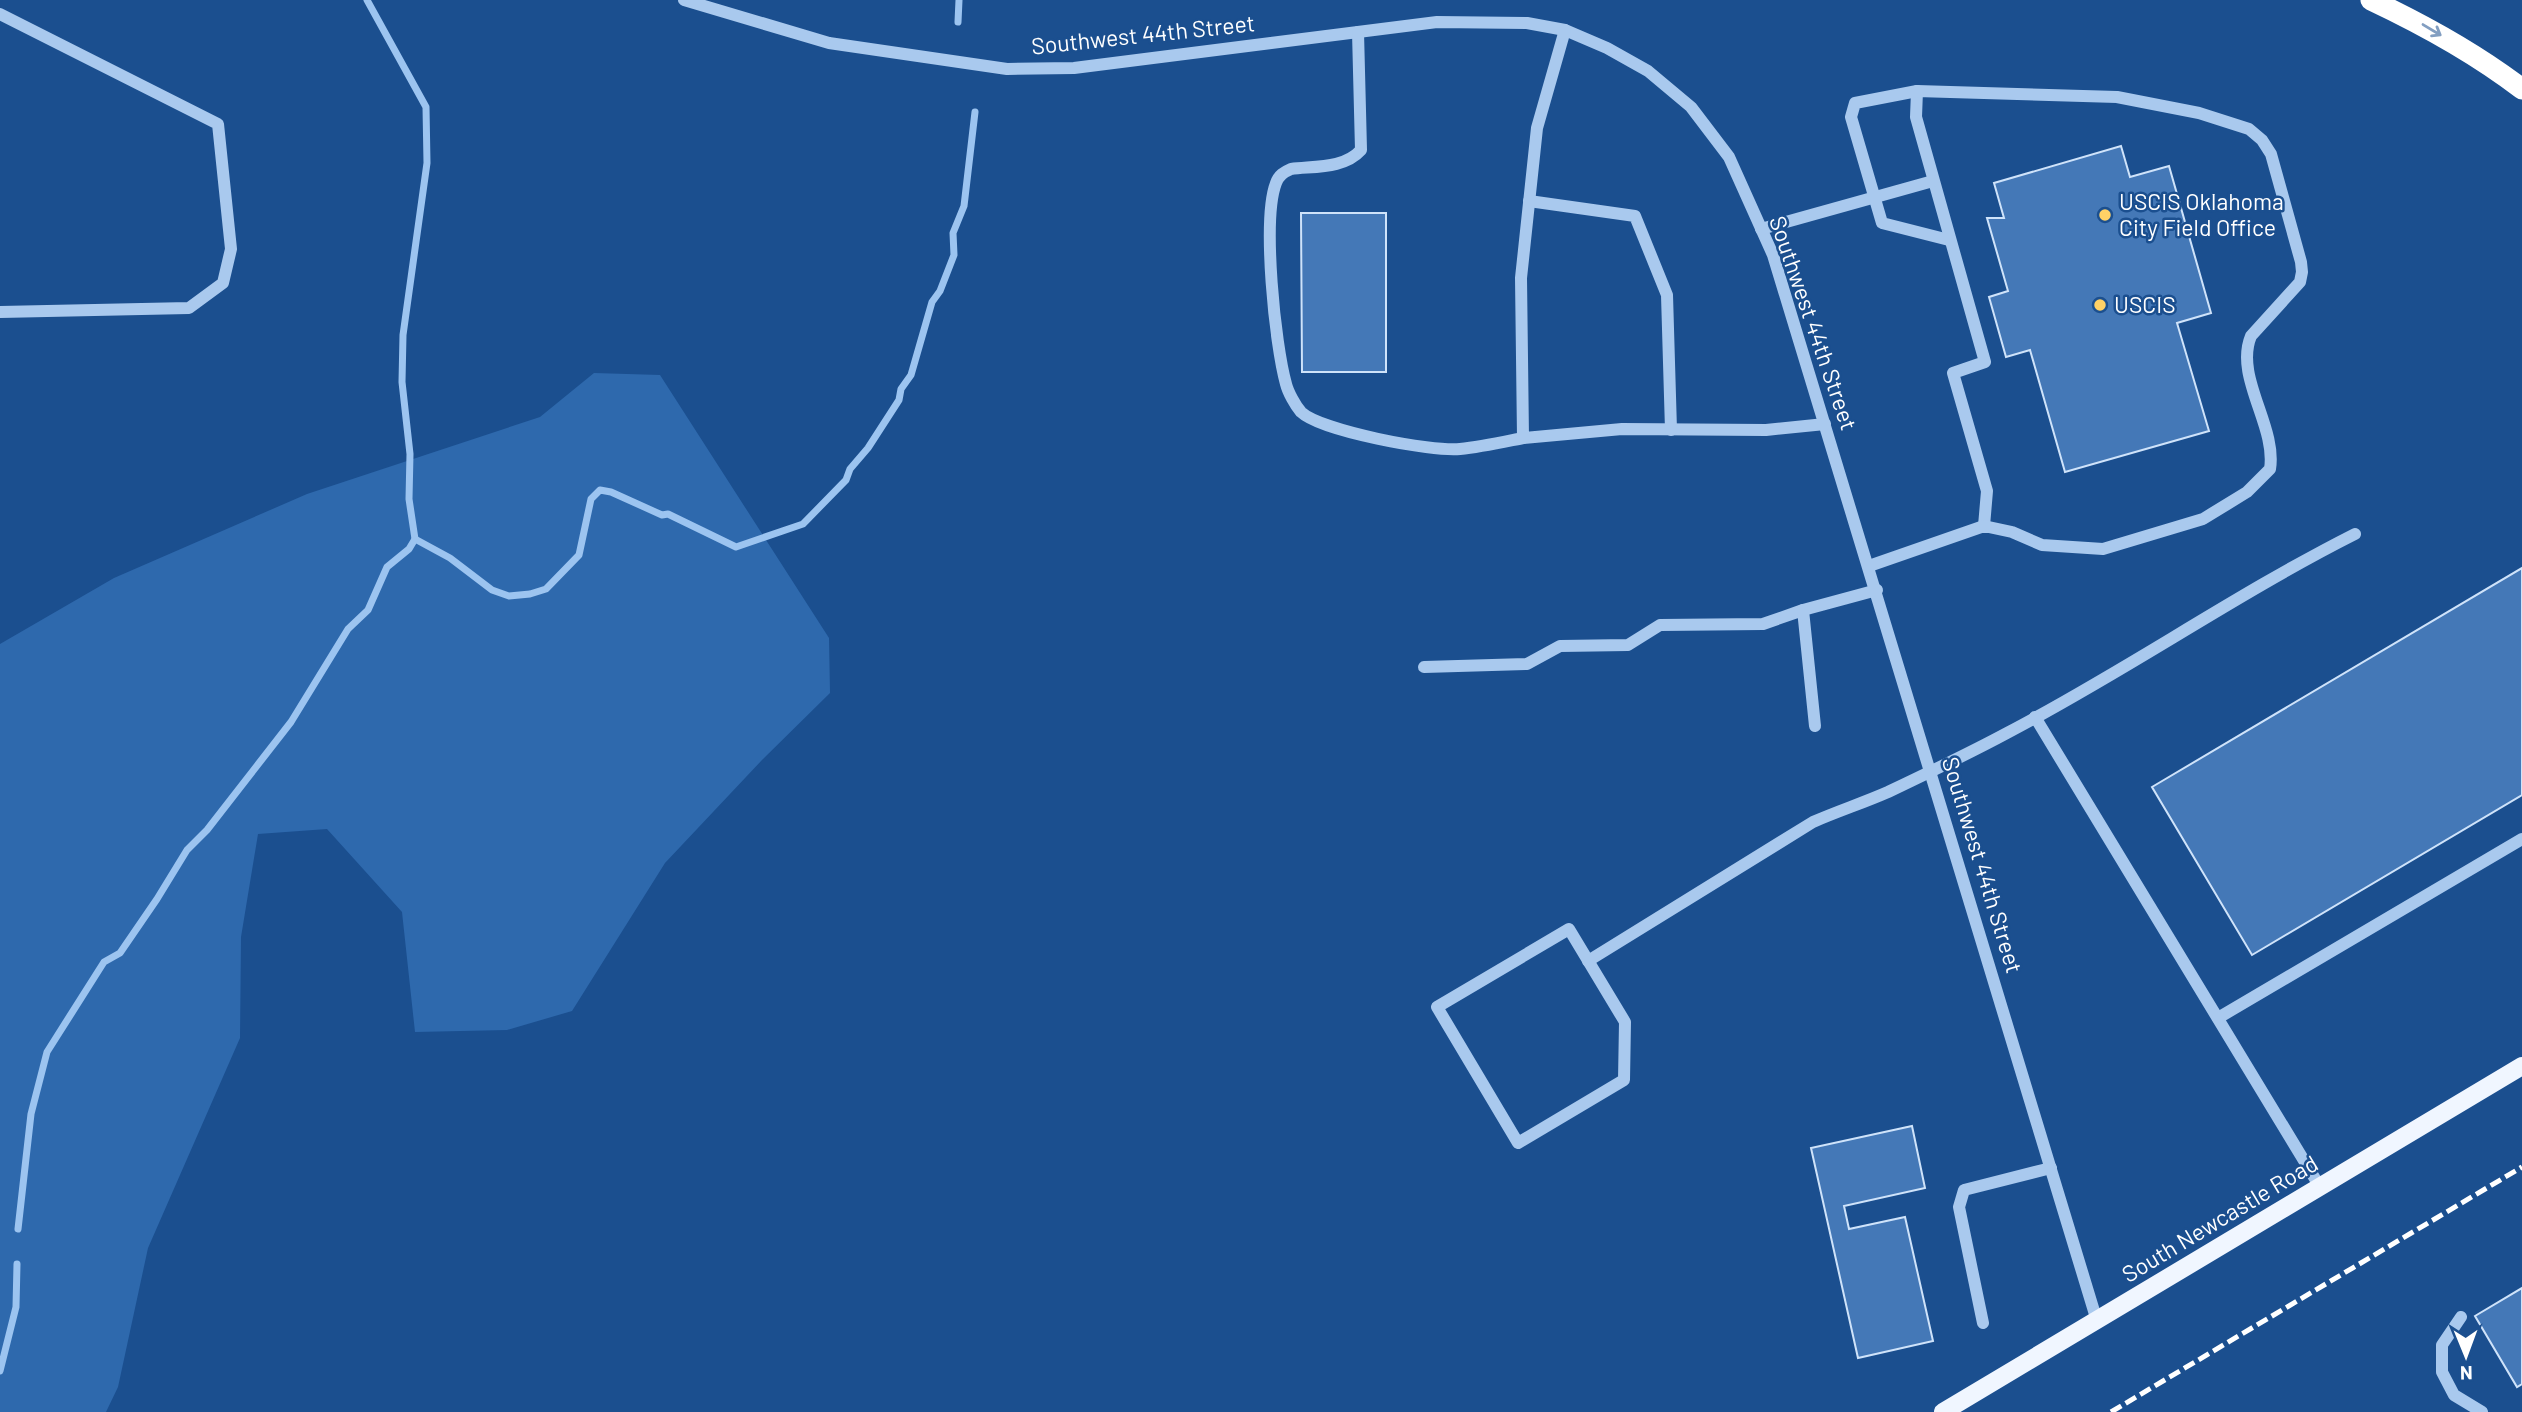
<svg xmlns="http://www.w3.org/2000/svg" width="2522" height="1412" font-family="Barlow,sans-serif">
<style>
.green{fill:#2e69ad}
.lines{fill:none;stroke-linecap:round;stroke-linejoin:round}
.stream{stroke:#9cc4f0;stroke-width:7}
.building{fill:#4478b7;stroke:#cfe3fa;stroke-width:2}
.minor{stroke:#a9c9ee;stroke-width:12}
.major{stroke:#f0f6ff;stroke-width:18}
.highway{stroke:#fff;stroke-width:21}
.rail{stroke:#fff;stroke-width:5;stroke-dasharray:12 5;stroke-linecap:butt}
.oneway{stroke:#829ec1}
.poi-dot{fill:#ffd166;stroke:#1b4f8f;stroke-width:2.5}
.labels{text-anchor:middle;stroke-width:5;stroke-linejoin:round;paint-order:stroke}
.street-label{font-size:23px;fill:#fff;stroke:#1b4f8f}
.poi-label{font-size:23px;fill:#fff;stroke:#1b4f8f;text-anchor:start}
</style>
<rect width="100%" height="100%" fill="#1b4f8f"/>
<!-- green -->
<path class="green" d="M 594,373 L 660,375 L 829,638 L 830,693 L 762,760 L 665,863 L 572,1011 L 507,1030 L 415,1032 L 402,912 L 327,829 L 258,834 L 241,937 L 240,1038 L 148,1248 L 118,1387 L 106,1412 L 0,1412 L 0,644 L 114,578 L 307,494 L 540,417 Z"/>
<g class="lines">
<!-- stream -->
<g class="stream">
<path d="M 958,22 L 959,0"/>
<path d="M 415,539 L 450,558 L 492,590 L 509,596 L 530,594 L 546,589 L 579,555 L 591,499 L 600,490 L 611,492 L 662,515 L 668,514 L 736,547 L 803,524 L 846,480 L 850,469 L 868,448 L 899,400 L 901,389 L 911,375 L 932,302 L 940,291 L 954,255 L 953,233 L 964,206 L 975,112"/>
<path d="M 18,1229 L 31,1114 L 47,1052 L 104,962 L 120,953 L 157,899 L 187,850 L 207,830 L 291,722 L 348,629 L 368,610 L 387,567 L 409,549 L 415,539 L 409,499 L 410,454 L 402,382 L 403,335 L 427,163 L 426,107 L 367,0"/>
<path d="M 0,1371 L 16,1307 L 17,1264"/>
</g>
</g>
<!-- building -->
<g class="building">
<path d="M 2121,146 L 2130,177 L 2169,166 L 2211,313 L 2177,323 L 2209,431 L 2065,472 L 2030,350 L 2006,357 L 1989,297 L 2008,291 L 1987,218 L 2004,218 L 1994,183 Z"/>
<path d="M 1301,213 L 1386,213 L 1386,372 L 1302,372 Z"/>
<path d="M 2522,568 L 2522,795 L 2252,955 L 2152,787 Z"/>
<path d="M 1912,1126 L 1925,1188 L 1844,1206 L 1849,1229 L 1905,1217 L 1933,1341 L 1858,1358 L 1811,1148 Z"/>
<path d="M 2522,1288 L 2522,1384 L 2517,1387 L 2475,1316 Z"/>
</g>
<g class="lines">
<!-- minor -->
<g class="minor">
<path d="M 684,0 L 829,43 L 1007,69 L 1074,68 L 1437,22 L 1527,23 L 1565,30 L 1607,48 L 1648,71 L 1691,107 L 1729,157 L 1773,255 L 2097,1321"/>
<path d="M 0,14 L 218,124 L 231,249 L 223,283 L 189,308 L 0,312"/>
<path d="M 1565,30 L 1537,128 L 1521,278 L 1523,438 L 1622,429 L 1766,430 L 1825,424"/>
<path d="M 1358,32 L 1361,150 C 1344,169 1314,166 1291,169 C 1284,172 1279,175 1276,183 C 1262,219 1275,345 1286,384 C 1288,392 1295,405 1301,412 C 1321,431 1432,452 1460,449 C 1481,447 1503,442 1523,438"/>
<path d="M 1917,91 L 1916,117 L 1985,362 L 1953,373 L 1987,491 L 1984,526"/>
<path d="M 1529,201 L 1635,216 L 1667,295 L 1671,430"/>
<path d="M 1761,229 L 1933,181"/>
<path d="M 1869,566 L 1984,526 L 2012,532 L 2042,545 L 2103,549 L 2203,519 L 2247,492 L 2270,469 C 2277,426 2234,377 2251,336 L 2300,282 L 2302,272 L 2301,262 L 2271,154 L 2262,140 L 2249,129 L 2199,113 L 2117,97 L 1917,91 L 1855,103 L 1851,117 L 1882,223 L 1949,240"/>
<path d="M 1424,667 L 1527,664 L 1560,646 L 1628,645 L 1660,625 L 1763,624 L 1803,610"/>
<path d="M 2035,717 L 2320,1187"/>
<path d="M 1815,726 L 1803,610 L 1877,590"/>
<path d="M 1569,929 L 1625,1022 L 1624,1080 L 1518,1143 L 1437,1007 Z"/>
<path d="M 1588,961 L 1813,822 C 1838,811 1863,803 1888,792 C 1928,773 1968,754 2007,733 C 2126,671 2236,594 2355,534"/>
<path d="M 2218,1018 L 2522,839"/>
<path d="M 2461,1317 L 2442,1345 L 2442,1372 L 2454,1395 L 2482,1412"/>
<path d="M 1983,1323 L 1959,1207 L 1964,1190 L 2051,1168"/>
</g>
<!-- major -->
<path class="major" d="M 1943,1412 L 2522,1066"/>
<!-- highway -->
<path class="highway" d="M 2371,0 C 2424,25 2475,53 2522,89"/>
<!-- rail -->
<path class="rail" d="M 2111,1412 L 2522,1167"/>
</g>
<!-- one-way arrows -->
<defs><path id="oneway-shaft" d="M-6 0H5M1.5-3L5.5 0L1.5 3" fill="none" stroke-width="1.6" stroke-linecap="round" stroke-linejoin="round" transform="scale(1.75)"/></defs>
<use class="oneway" href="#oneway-shaft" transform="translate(2432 30) rotate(31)"/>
<!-- markers -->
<g class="poi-dot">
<circle cx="2105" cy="215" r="7"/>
<circle cx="2100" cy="305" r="7"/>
</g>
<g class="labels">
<!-- street labels -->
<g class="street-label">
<text transform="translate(1143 35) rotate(-6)" y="8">Southwest 44th Street</text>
<text transform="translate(1813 323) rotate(71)" y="8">Southwest 44th Street</text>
<text transform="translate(1982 865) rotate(73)" y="8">Southwest 44th Street</text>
<text transform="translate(2220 1219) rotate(-31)" y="8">South Newcastle Road</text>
</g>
<!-- poi labels -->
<g class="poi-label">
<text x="2119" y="210">USCIS Oklahoma<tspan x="2119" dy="26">City Field Office</tspan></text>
<text x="2114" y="313">USCIS</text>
</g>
</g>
<!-- north arrow -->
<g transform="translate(2466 1356) rotate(179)" stroke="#1b4f8f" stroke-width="5" paint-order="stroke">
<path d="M0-5L12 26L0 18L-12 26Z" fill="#ffffff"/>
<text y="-10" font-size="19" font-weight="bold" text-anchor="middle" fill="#ffffff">N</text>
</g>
</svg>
